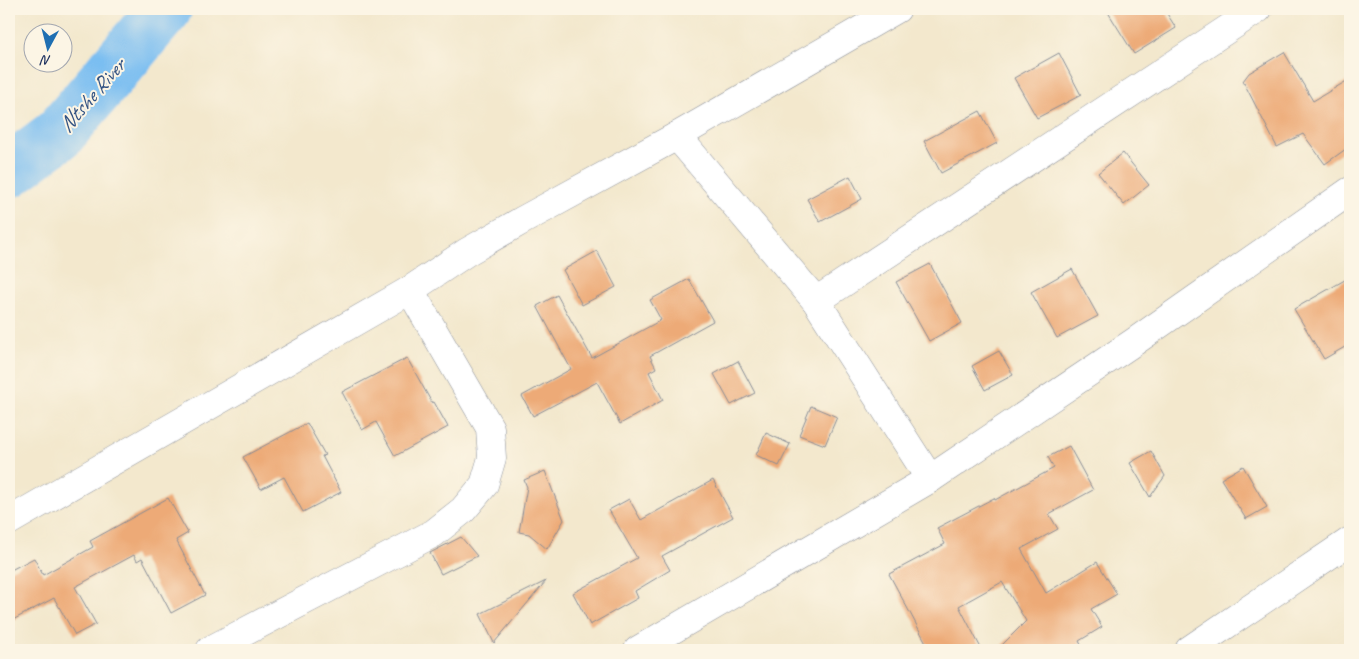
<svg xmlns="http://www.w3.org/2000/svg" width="1359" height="659" font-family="Caveat,sans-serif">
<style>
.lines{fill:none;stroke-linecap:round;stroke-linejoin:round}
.river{stroke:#7abef1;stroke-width:54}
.building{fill:#edaa77}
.minor-casing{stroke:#878c96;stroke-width:29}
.minor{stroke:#fff;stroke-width:28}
.labels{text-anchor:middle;stroke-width:4;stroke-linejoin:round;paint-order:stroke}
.water-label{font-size:22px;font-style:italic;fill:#335383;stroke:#fcf5e5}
</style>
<rect width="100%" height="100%" fill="#fcf5e5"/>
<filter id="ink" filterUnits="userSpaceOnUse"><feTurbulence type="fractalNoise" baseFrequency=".02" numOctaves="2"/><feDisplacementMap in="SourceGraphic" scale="10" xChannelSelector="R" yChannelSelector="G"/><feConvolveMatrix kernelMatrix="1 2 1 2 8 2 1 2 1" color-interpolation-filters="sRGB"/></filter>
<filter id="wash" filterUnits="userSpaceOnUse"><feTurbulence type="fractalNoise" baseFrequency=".0096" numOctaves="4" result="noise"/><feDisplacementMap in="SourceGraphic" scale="20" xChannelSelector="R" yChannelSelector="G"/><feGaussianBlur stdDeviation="1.12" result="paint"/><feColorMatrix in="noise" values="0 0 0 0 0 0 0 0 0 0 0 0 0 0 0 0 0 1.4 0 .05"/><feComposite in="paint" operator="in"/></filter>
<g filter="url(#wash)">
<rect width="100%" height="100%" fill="#f3e8cd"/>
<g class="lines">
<!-- river -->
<path class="river" d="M 9,171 L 59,134 L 165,9"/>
</g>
<g id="blocks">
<!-- building -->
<g class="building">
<path d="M 1106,9 L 1164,9 L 1176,28 L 1134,54 Z"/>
<path d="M 1284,52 L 1313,101 L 1350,79 L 1350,146 L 1325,164 L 1303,134 L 1277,147 L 1243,81 L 1249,73 Z"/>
<path d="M 1059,53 L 1081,95 L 1037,118 L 1014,78 Z"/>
<path d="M 980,111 L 997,143 L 941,173 L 924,141 Z"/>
<path d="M 1123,153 L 1149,185 L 1124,205 L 1098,173 Z"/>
<path d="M 850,176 L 862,199 L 820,222 L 807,199 Z"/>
<path d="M 597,251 L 616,287 L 582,305 L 563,270 Z"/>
<path d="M 930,264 L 962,323 L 929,341 L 896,282 Z"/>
<path d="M 1072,269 L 1098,316 L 1057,338 L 1031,292 Z"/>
<path d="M 1350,277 L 1350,344 L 1324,359 L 1294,309 Z"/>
<path d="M 689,279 L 713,321 L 650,356 L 656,368 L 649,372 L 663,400 L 620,424 L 597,382 L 533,416 L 522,396 L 571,369 L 537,306 L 557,295 L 592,358 L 661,320 L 650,300 Z"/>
<path d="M 999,351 L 1013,375 L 985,390 L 972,366 Z"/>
<path d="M 407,358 L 432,403 L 434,402 L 448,427 L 395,456 L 376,422 L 362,430 L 342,392 Z"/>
<path d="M 738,361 L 755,393 L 731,405 L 714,374 Z"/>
<path d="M 811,406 L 837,417 L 825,445 L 799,435 Z"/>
<path d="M 307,423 L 325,455 L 322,456 L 341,492 L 303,512 L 284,477 L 261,489 L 243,457 Z"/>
<path d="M 766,433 L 790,444 L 779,466 L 756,455 Z"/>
<path d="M 1069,446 L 1093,490 L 1049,514 L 1058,529 L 1021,549 L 1046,593 L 1097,562 L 1117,594 L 1091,609 L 1102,627 L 1079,641 L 1084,650 L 997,650 L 1026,621 L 1002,582 L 959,606 L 982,650 L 930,650 L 889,574 L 945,544 L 937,528 L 994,498 L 995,500 L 1054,468 L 1048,457 Z"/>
<path d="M 1151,451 L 1165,476 L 1150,497 L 1130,463 Z"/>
<path d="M 1243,466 L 1267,507 L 1246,519 L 1221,479 Z"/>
<path d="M 545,471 L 564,520 L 547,549 L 529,534 L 519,532 L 527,487 L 524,480 Z"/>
<path d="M 713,480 L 733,517 L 662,556 L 670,570 L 635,591 L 638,598 L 590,625 L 573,593 L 637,558 L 609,510 L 629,499 L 641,520 Z"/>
<path d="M 168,498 L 188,533 L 176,540 L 205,595 L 171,613 L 142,558 L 137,561 L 134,555 L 75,587 L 96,624 L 75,635 L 54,598 L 9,622 L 9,571 L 34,558 L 43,575 L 93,547 L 90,541 Z"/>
<path d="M 461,537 L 477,556 L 441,574 L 430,553 Z"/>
<path d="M 546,581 L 494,643 L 480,614 Z"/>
</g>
</g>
</g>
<g filter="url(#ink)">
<use href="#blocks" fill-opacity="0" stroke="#878c96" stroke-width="1"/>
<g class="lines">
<defs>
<g id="minor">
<path d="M 677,136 L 816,301 L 930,479"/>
<path d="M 816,301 L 1258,9"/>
<path d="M 9,521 L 410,290 L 467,252 L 523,220 L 677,136 L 897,9"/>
<path d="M 210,650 L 434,533 L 463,510 L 484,485 L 492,458 L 490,428 L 410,290"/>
<path d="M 638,650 L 930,479 L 1134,342 L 1350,191"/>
<path d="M 1189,650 L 1350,541"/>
</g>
</defs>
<!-- minor casing -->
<use href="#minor" class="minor-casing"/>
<!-- minor -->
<use href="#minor" class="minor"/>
</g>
</g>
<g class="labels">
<!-- water labels -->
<g class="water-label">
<text transform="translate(91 95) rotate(-49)" y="8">Ntshe River</text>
</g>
</g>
<!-- margin -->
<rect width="1359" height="659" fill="none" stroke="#fcf5e5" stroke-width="30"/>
<!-- north arrow -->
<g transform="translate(48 48) rotate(187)"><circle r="24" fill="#fcf5e5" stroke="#a2a6af"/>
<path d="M0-4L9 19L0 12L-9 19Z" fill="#1f6fb2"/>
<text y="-8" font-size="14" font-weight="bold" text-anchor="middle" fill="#1b2f5e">N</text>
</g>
</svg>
